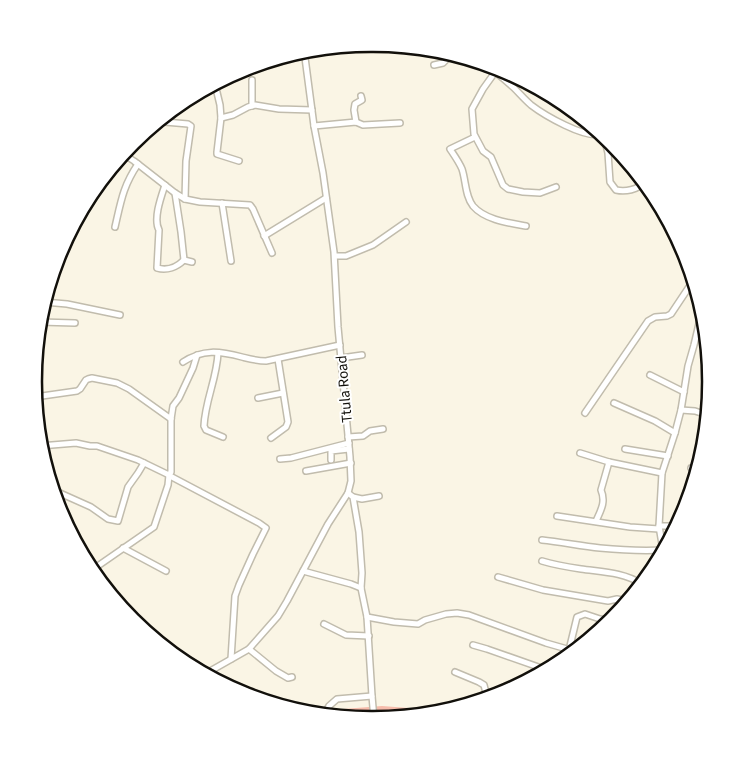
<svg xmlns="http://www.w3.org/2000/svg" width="744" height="763" font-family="'Source Sans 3',sans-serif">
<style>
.green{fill:#f6bcab}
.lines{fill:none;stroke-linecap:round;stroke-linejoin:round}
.minor-casing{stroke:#c1bcad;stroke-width:8}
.minor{stroke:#fff;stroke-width:5}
.labels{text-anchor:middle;stroke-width:4;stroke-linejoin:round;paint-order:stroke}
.street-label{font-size:15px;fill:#12100b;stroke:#fff}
.rim{fill:none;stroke:#12100b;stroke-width:2.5}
</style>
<rect width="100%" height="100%" fill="#faf5e5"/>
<!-- green -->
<path class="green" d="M 382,706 L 435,710 L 434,714 L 372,720 L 329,715 L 330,710 Z"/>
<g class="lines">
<defs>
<g id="minor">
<path d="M 484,64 C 495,71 505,80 514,88 C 520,94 525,100 531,105 C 544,115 585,139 601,134"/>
<path d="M 434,65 L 443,63 L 452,54"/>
<path d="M 498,68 L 483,89 L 472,109 L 474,134 L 483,151 L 491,157 L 503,185 L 508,189 L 523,192 L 540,193 L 556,187"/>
<path d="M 215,84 L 220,105 L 221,118 L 217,152 L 217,154 L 239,161"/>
<path d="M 252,106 L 252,80"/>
<path d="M 164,117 L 165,122 L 188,124 L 191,126 L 186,161 L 185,199"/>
<path d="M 221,118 L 233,115 L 248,107 L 255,105 L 279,109 L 312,110"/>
<path d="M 356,122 L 354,110 L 355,104 L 362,100 L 361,96"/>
<path d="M 314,126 L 356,122 L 363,125 L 400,123"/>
<path d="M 475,137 L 450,149 C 454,155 459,162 462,169 C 466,181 465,196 473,206 C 485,220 509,223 526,226"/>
<path d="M 604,137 L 608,153 L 610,182 L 616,190 C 625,192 638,190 644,182"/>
<path d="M 123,154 L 134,161 L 175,193 L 185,199 L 200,202 L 250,205 L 253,209 L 272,253"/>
<path d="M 165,185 C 161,197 153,219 159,230 L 157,268 C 167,271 177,267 184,260"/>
<path d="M 175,193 L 181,232 L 184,260 L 192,262"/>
<path d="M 222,203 L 231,261"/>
<path d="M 115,227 C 121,201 123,186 138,164"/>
<path d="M 264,236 L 326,198"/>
<path d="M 335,256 L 346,256 L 373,245 L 406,222"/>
<path d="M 44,302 L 67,304 L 120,315"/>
<path d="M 40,322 L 75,323"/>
<path d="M 218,353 C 217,378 205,401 204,426 L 206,430 L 223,437"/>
<path d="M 341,358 L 362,355"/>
<path d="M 183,362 C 203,349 219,351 242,357 C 250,359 257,361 266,361 L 340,345"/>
<path d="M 650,375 L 684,392"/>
<path d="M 35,397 L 77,391 L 80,389 L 86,380 L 88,379 L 92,378 L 117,383 L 129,389 L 171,419"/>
<path d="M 258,398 L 283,393"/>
<path d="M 614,403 L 655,421 L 675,433"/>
<path d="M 681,410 L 695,411 L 707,415"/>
<path d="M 585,413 L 648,321 L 655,317 L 667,316 L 671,314 L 693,281"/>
<path d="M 348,437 L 363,436 L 370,431 L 383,429"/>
<path d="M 271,438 L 286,427 L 288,422 L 278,359"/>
<path d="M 40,446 L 76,443 L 90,446 L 97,446 L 138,460 L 169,475"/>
<path d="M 625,449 L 668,456"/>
<path d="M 580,453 L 609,462"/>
<path d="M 280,459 L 291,458 L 349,443"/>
<path d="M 331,460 L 331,451 L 349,449"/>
<path d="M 691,468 L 697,469"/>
<path d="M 306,471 L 351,463"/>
<path d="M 170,476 L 259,523 L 266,528 L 253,554 L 239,585 L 235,596 L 231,659"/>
<path d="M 53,490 L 91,507 L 108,519 L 118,521 L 128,487 L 138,473 L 144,463"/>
<path d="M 348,493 L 353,497 L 359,532 L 362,573 L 361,588 L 367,617 L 372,696 L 374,719"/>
<path d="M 353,497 L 362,499 L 379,496"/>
<path d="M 557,516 L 630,527 L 659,529"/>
<path d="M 596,521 C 601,510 606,502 601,490 L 609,462 L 662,473"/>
<path d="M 659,526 L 676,526"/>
<path d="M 542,540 C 561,542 581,546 600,548 C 621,550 642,551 663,550"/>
<path d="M 123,548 L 166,571"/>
<path d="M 663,550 L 659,526 L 662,473 L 675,433 L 681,410 L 688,366 L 694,345 L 702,311"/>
<path d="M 542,561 C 555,565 568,567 581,569 C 602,572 623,572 642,584"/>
<path d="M 92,570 L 154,527 L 168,485 L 169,475 L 171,472 L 171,419 L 173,406 L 179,398 L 193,368 L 197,355"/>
<path d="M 303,571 L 351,584 L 361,588"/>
<path d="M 498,577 L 543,590 L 608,601 L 617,599 L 627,601"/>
<path d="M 367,617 L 394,622 L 418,624 L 425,620 L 446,614 L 457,613 L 469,615 L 546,643 L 574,651"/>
<path d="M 324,624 L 346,635 L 369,636"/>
<path d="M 473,645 L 487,649 L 547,670"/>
<path d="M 249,649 L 276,671 L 288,678 L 292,677"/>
<path d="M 569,650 L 577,617 L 585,614 L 600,619 L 611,621"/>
<path d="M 455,672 L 479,682 L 484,685 L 486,693 L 494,696"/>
<path d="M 205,674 L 249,649 L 278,616 L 287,601 L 328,524 L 348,493 L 351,481 L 350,457 L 338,327 L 334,252 L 323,173 L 314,126 L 304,50"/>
<path d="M 324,715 L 329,706 L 337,699 L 372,696"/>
</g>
</defs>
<!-- minor casing -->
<use href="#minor" class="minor-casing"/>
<!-- minor -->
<use href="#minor" class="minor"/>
</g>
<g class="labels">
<!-- street labels -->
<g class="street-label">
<text transform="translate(344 389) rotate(-95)" y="5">Ttula Road</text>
</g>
</g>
<!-- crop -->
<path d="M0 0H744V763H0ZM371 52H373A329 329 0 0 1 702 381V382A329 329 0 0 1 373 711H371A329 329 0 0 1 42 382V381A329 329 0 0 1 371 52Z" fill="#fff" fill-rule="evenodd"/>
<path class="rim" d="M371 52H373A329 329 0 0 1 702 381V382A329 329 0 0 1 373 711H371A329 329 0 0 1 42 382V381A329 329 0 0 1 371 52Z"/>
</svg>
